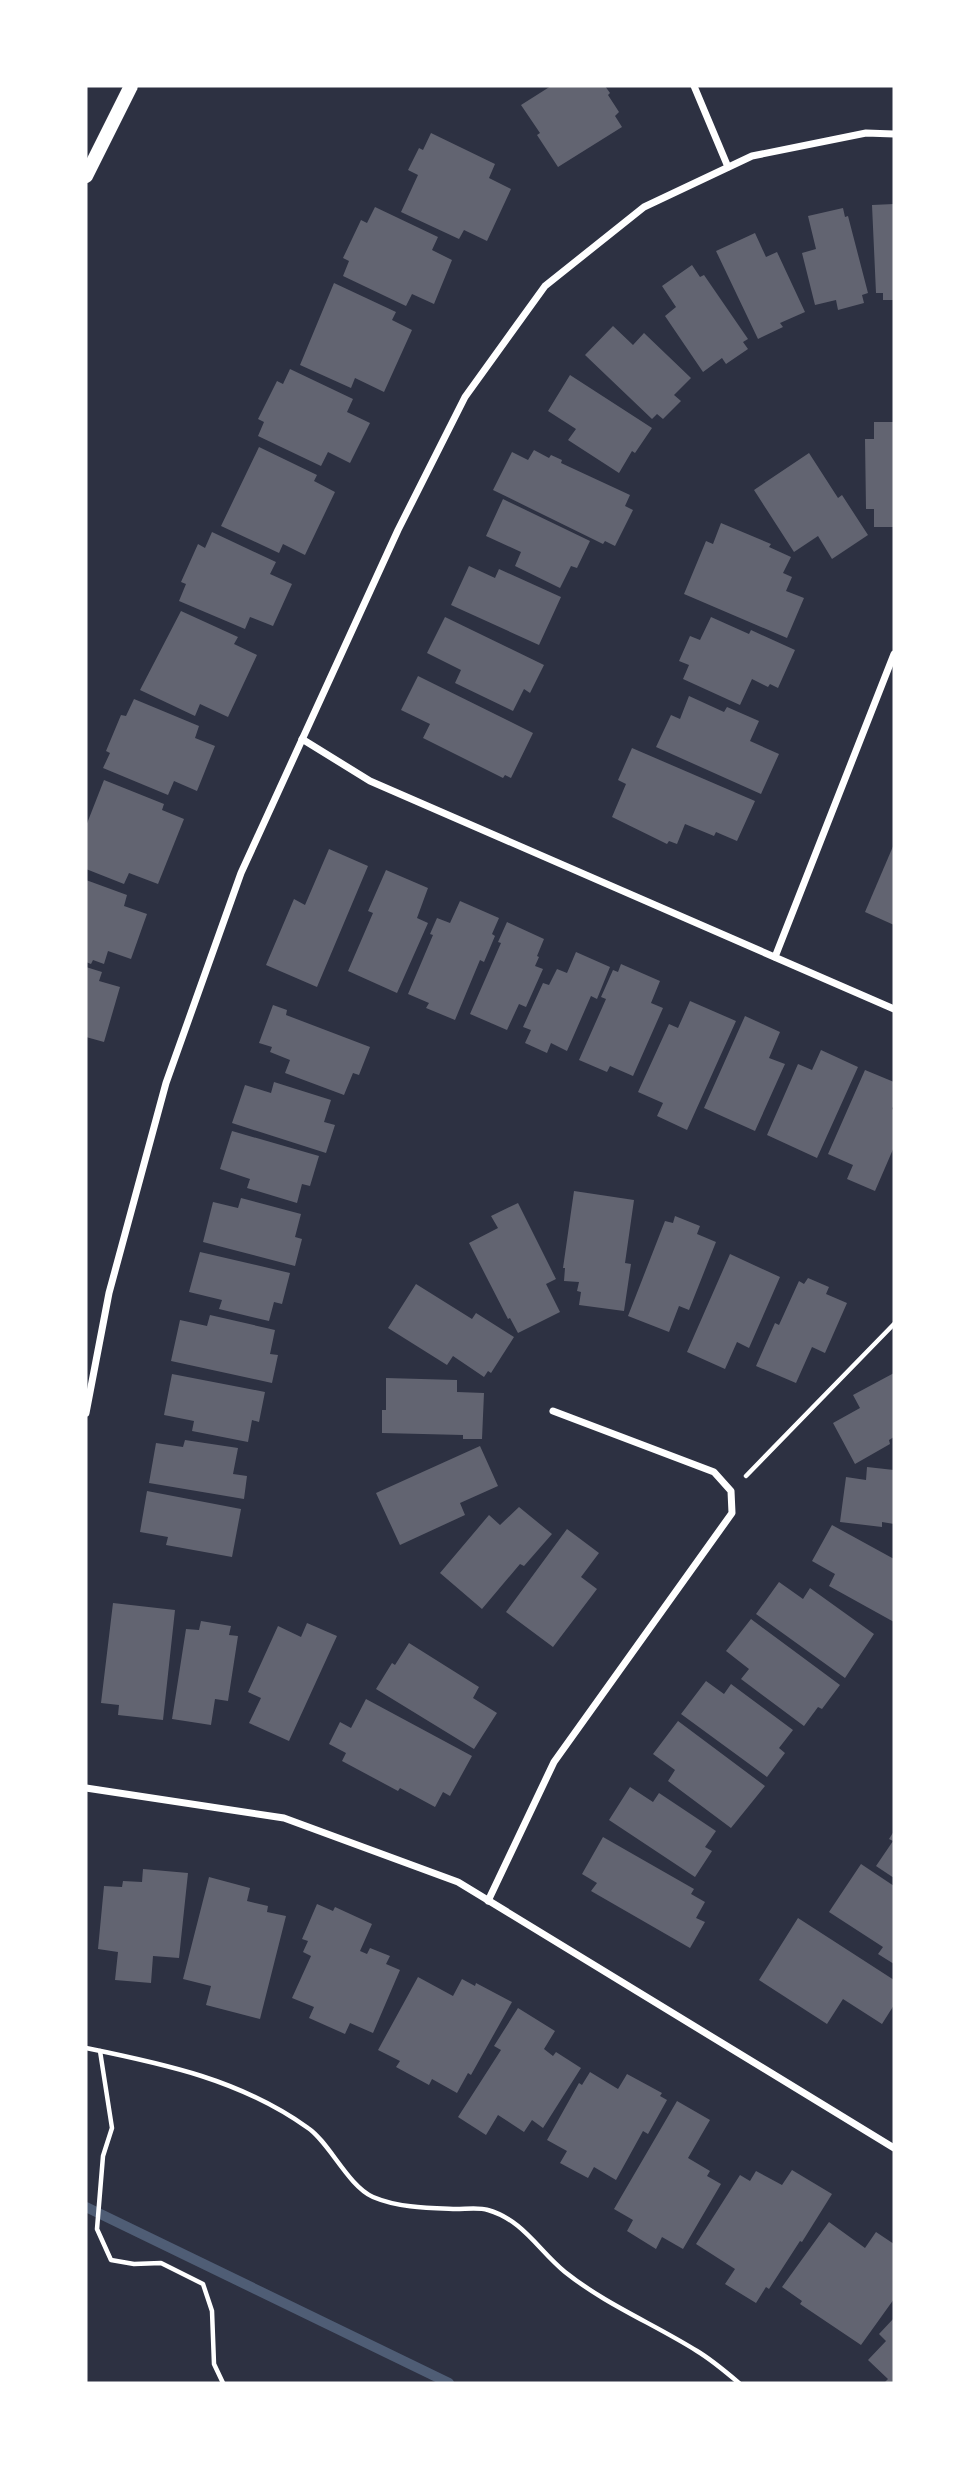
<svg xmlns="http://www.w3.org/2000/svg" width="980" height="2469" font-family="'Crimson Pro',serif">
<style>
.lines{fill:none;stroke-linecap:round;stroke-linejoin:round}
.stream{stroke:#4f5d75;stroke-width:10}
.building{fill:#626471}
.path{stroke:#fff;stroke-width:4.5}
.minor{stroke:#fff;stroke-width:7}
.secondary{stroke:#fff;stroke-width:14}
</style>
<rect width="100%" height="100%" fill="#2d3142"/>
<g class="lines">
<!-- stream -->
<path class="stream" d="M 86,2207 L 449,2383"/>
</g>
<!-- building -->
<g class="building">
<path d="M 551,86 L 605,86 L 610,93 L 608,95 L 619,112 L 615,116 L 622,127 L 558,167 L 537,135 L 540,133 L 521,105 Z"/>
<path d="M 431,133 L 495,164 L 489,178 L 511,189 L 487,241 L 464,230 L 459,239 L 401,212 L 418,175 L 408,170 L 419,148 L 423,150 Z"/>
<path d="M 894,204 L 894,300 L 883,300 L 883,293 L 876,293 L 872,205 Z"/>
<path d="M 375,207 L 438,237 L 432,250 L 452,260 L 434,304 L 412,294 L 406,306 L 343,276 L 349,261 L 343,258 L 361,220 L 367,223 Z"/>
<path d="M 843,208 L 845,217 L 848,216 L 868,293 L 862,295 L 864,303 L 838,310 L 836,300 L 815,305 L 802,253 L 816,249 L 808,216 Z"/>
<path d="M 755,233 L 766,257 L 777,252 L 805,312 L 780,323 L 783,327 L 758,339 L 716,251 Z"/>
<path d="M 692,265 L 700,277 L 704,275 L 748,339 L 743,342 L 748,349 L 726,364 L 722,358 L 703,372 L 665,316 L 676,307 L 662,286 Z"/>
<path d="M 334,283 L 396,312 L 392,320 L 412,330 L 384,392 L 355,378 L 351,388 L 300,365 Z"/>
<path d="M 613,326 L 633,345 L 644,333 L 691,378 L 674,395 L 681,401 L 663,419 L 657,414 L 652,419 L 585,355 Z"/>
<path d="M 290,369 L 353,399 L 347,412 L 370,423 L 350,463 L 328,452 L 321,466 L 258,436 L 264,422 L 258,419 L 277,381 L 283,384 Z"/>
<path d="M 570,375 L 652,428 L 635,453 L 632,451 L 619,473 L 568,440 L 576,429 L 548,411 Z"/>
<path d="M 874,422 L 894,422 L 894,527 L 874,527 L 874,509 L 866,509 L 865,439 L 874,439 Z"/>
<path d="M 259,447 L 317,475 L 314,481 L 335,492 L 305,555 L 283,544 L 279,553 L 221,526 Z"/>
<path d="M 534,450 L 549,458 L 551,455 L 562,460 L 561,463 L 630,495 L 625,506 L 633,510 L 615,546 L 605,541 L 603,544 L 493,490 L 512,452 L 528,460 Z"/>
<path d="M 809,453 L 838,498 L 842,495 L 868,535 L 832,559 L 818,536 L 794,552 L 754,490 Z"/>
<path d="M 503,499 L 590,541 L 577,568 L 571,566 L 560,588 L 515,566 L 521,552 L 486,536 Z"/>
<path d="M 721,523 L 771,544 L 769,547 L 791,557 L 783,573 L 792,577 L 786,591 L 804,598 L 787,638 L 684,594 L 706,541 L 713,544 Z"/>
<path d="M 212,532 L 276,562 L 270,574 L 292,584 L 273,626 L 250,617 L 245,629 L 179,601 L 186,584 L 181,582 L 198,544 L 205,548 Z"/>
<path d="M 469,566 L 495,578 L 499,569 L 561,597 L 539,645 L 451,605 Z"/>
<path d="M 181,611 L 238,637 L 234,644 L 257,655 L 228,717 L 200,704 L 195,716 L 140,690 Z"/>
<path d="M 445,617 L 544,665 L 530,693 L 524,689 L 513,711 L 455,683 L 461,670 L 427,653 Z"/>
<path d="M 711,617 L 749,634 L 751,630 L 795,650 L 778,688 L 770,684 L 768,687 L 752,679 L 740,705 L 683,679 L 689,665 L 679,661 L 690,636 L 700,640 Z"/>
<path d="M 418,676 L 533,733 L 511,778 L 505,775 L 503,778 L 423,738 L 430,724 L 401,710 Z"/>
<path d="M 689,696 L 724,712 L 727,707 L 759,721 L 750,741 L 779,754 L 761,794 L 656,747 L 671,715 L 680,719 Z"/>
<path d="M 134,699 L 199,726 L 195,738 L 215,746 L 197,791 L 174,781 L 168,795 L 103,768 L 110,753 L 106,751 L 121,715 L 126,716 Z"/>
<path d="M 632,748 L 755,801 L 737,841 L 716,832 L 714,836 L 685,824 L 677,844 L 669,841 L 667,844 L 612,817 L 626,784 L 618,780 Z"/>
<path d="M 104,780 L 164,804 L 162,810 L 184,819 L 158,884 L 129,873 L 124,884 L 86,869 L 86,826 Z"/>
<path d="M 894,844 L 894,925 L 865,912 Z"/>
<path d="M 329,849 L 368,866 L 317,987 L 266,965 L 294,899 L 305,905 Z"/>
<path d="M 386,870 L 428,888 L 417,918 L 428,923 L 397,993 L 348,971 L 373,913 L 368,911 Z"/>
<path d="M 86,880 L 127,895 L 124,906 L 147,914 L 131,959 L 108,951 L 104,964 L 93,960 L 91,964 L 86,962 Z"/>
<path d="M 460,901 L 499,918 L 492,934 L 495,936 L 484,962 L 480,960 L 455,1020 L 426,1008 L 429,1003 L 408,994 L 433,935 L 430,934 L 437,918 L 450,923 Z"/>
<path d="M 507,922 L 544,939 L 537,956 L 539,957 L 535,966 L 543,969 L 526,1007 L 519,1004 L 507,1030 L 470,1014 L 501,943 L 498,942 Z"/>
<path d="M 576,952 L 610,967 L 597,999 L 591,996 L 567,1051 L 551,1043 L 547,1053 L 525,1043 L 531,1030 L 523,1027 L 543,983 L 549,985 L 557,969 L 567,973 Z"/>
<path d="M 621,964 L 660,981 L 651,1003 L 663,1008 L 633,1076 L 610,1066 L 607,1072 L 579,1060 L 606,999 L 601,997 L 613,970 L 618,972 Z"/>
<path d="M 86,967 L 102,972 L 99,981 L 120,987 L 104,1042 L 86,1037 Z"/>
<path d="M 690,1001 L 736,1021 L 687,1130 L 657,1116 L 663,1103 L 638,1092 L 669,1024 L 678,1028 Z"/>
<path d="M 273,1005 L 287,1010 L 286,1015 L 370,1047 L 359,1075 L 353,1073 L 344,1095 L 285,1073 L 290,1060 L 270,1052 L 272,1047 L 259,1043 Z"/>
<path d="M 745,1016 L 780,1032 L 769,1058 L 785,1064 L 755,1131 L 704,1108 Z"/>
<path d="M 821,1050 L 858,1067 L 817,1158 L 767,1135 L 798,1064 L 812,1070 Z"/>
<path d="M 865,1070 L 894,1082 L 894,1104 L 892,1109 L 894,1110 L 894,1147 L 875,1191 L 847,1179 L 853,1165 L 828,1154 Z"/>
<path d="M 274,1082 L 331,1100 L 324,1122 L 335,1125 L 326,1153 L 232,1123 L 245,1085 L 271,1093 Z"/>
<path d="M 232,1131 L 319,1156 L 310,1186 L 302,1184 L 297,1203 L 247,1188 L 250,1179 L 220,1169 Z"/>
<path d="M 574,1191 L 634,1200 L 625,1263 L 631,1264 L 624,1311 L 579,1305 L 581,1292 L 577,1291 L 579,1282 L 564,1281 L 565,1268 L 563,1268 Z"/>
<path d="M 241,1198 L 301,1214 L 295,1237 L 302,1239 L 295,1266 L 203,1242 L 213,1202 L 238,1208 Z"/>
<path d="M 518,1203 L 556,1279 L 546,1284 L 560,1312 L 518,1333 L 510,1318 L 508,1319 L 469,1243 L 498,1228 L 491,1216 Z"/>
<path d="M 675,1216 L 700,1226 L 697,1234 L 716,1242 L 689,1310 L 679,1306 L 669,1332 L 628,1316 L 665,1221 L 673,1223 Z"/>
<path d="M 200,1252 L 290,1273 L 282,1304 L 274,1302 L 269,1321 L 219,1309 L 222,1300 L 189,1292 Z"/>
<path d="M 730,1254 L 780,1277 L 749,1348 L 737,1342 L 725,1369 L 687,1352 Z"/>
<path d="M 808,1278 L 829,1287 L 826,1294 L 847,1303 L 825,1353 L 812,1347 L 796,1383 L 756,1366 L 775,1323 L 779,1325 L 799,1281 L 804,1284 Z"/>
<path d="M 416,1284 L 472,1319 L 476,1313 L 514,1337 L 491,1373 L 488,1371 L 484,1377 L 453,1356 L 447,1365 L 388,1328 Z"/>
<path d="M 210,1315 L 275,1330 L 270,1354 L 278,1355 L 272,1383 L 171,1361 L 180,1320 L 207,1326 Z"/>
<path d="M 894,1373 L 894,1437 L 889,1440 L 890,1444 L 855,1464 L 833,1423 L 860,1408 L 853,1395 Z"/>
<path d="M 172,1374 L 265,1392 L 259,1422 L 252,1420 L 248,1442 L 192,1431 L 194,1421 L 164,1415 Z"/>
<path d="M 386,1378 L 457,1380 L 457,1392 L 484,1393 L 482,1439 L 463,1439 L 463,1435 L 382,1433 L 382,1410 L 386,1410 Z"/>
<path d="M 185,1440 L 238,1448 L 233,1474 L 247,1476 L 244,1499 L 149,1483 L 156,1443 L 183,1447 Z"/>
<path d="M 480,1446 L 498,1486 L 460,1503 L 465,1515 L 400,1545 L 376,1493 Z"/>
<path d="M 867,1467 L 894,1470 L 894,1524 L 882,1522 L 882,1527 L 840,1522 L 846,1477 L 866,1480 Z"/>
<path d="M 147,1491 L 241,1509 L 232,1557 L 166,1545 L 168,1537 L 140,1532 Z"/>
<path d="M 519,1507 L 552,1534 L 524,1566 L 520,1564 L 482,1609 L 440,1573 L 489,1515 L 500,1525 Z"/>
<path d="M 832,1525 L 894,1559 L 894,1622 L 829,1586 L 835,1574 L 812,1561 Z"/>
<path d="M 567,1529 L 599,1553 L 581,1577 L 597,1589 L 553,1647 L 506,1612 Z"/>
<path d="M 779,1582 L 803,1599 L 810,1588 L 874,1634 L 845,1678 L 756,1614 Z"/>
<path d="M 113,1603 L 175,1610 L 163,1720 L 118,1715 L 119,1705 L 101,1703 Z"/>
<path d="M 751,1619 L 840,1685 L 822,1709 L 818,1707 L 804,1726 L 741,1679 L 749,1669 L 726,1651 Z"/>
<path d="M 201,1621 L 231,1626 L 229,1635 L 238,1636 L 228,1701 L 215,1699 L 211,1725 L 172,1719 L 186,1629 L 199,1630 Z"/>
<path d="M 307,1623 L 337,1636 L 289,1741 L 249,1723 L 261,1698 L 248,1692 L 278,1626 L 301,1637 Z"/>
<path d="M 409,1643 L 479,1687 L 473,1698 L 497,1713 L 474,1749 L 376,1689 L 392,1663 L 395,1665 Z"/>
<path d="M 706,1681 L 724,1694 L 731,1684 L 793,1730 L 779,1748 L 785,1753 L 767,1777 L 681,1714 Z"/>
<path d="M 366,1699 L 472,1756 L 450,1796 L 443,1792 L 435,1807 L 400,1788 L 398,1791 L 342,1761 L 346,1753 L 329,1744 L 340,1722 L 351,1728 Z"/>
<path d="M 678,1721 L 765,1786 L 731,1828 L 668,1781 L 675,1770 L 653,1754 Z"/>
<path d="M 630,1787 L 653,1802 L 659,1793 L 716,1831 L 705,1847 L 712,1851 L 695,1877 L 609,1820 Z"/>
<path d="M 894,1831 L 894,1878 L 876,1866 L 893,1841 L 889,1839 Z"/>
<path d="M 603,1837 L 694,1889 L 691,1894 L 705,1902 L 696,1918 L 705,1922 L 690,1948 L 591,1891 L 597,1883 L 582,1874 Z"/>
<path d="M 861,1864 L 894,1886 L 894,1964 L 878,1954 L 883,1947 L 829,1912 Z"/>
<path d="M 143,1869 L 188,1873 L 179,1958 L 153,1956 L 151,1983 L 115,1980 L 118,1952 L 98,1949 L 104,1886 L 122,1887 L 123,1881 L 142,1882 Z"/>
<path d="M 209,1877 L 250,1888 L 247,1901 L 268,1906 L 267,1912 L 286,1916 L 260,2019 L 206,2005 L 211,1986 L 183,1979 Z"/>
<path d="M 317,1904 L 333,1911 L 335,1907 L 372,1924 L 360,1951 L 367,1954 L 370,1948 L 390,1956 L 386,1964 L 400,1970 L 373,2033 L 350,2023 L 345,2034 L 309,2018 L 314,2007 L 292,1998 L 311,1956 L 303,1952 L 308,1941 L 302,1939 Z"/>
<path d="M 798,1918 L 894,1980 L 894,2005 L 882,2024 L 843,1999 L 827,2024 L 759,1980 Z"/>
<path d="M 418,1977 L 453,1996 L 462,1979 L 475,1986 L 476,1983 L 512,2002 L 471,2075 L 468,2073 L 457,2093 L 432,2079 L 429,2085 L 396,2067 L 400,2061 L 378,2050 Z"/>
<path d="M 518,2008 L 555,2031 L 544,2049 L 553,2056 L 556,2052 L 581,2068 L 543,2128 L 532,2120 L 524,2132 L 498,2115 L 486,2135 L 458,2117 L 501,2050 L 494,2046 Z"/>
<path d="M 590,2072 L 618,2089 L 627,2074 L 662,2093 L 660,2096 L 667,2100 L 648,2134 L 643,2131 L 616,2180 L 594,2167 L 588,2178 L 560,2163 L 567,2151 L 547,2140 L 579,2083 L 582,2085 Z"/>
<path d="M 677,2101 L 710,2120 L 688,2158 L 710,2171 L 707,2176 L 721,2184 L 683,2249 L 662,2237 L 656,2249 L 627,2231 L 633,2220 L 614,2209 Z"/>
<path d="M 792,2170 L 832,2194 L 802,2242 L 800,2241 L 769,2289 L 766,2287 L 756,2303 L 725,2284 L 735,2269 L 696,2244 L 740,2175 L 750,2181 L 756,2171 L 782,2185 Z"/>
<path d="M 829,2222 L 865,2248 L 876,2232 L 894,2244 L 894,2299 L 861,2345 L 800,2304 L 802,2301 L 782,2287 Z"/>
<path d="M 894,2318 L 894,2383 L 884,2383 L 888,2379 L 868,2360 L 886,2341 L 879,2334 Z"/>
</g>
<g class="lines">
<!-- path -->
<g class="path">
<path d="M 746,1476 L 894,1324"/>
<path d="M 86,2048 C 165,2064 241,2080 308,2128 C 329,2142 348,2186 373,2197 C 399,2208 429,2208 456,2209 C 466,2209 479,2207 488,2210 C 523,2220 539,2251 565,2272 C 605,2304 654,2324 697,2351 C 712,2360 726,2372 739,2383"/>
<path d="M 100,2051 L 112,2128 L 103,2156 L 97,2229 L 111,2260 L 134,2264 L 161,2263 L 203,2284 L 212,2311 L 214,2364 L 223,2383"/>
</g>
<!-- minor -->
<g class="minor">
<path d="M 694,86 L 728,167"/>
<path d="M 302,739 L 370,781 L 894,1009"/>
<path d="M 775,957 L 894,654"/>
<path d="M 86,1413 L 109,1293 L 166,1083 L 241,873 L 398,530 L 465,397 L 545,286 L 644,207 L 752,156 L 866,133 L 894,134"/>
<path d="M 86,1788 L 284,1818 L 458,1882 L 894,2148"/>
<path d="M 488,1901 L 554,1762 L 732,1513 L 731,1491 L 714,1472 L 553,1411"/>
</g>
<!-- secondary -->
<path class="secondary" d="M 86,176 L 131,86"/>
</g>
<!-- border -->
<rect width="980" height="2469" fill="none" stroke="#ffffff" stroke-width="175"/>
</svg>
